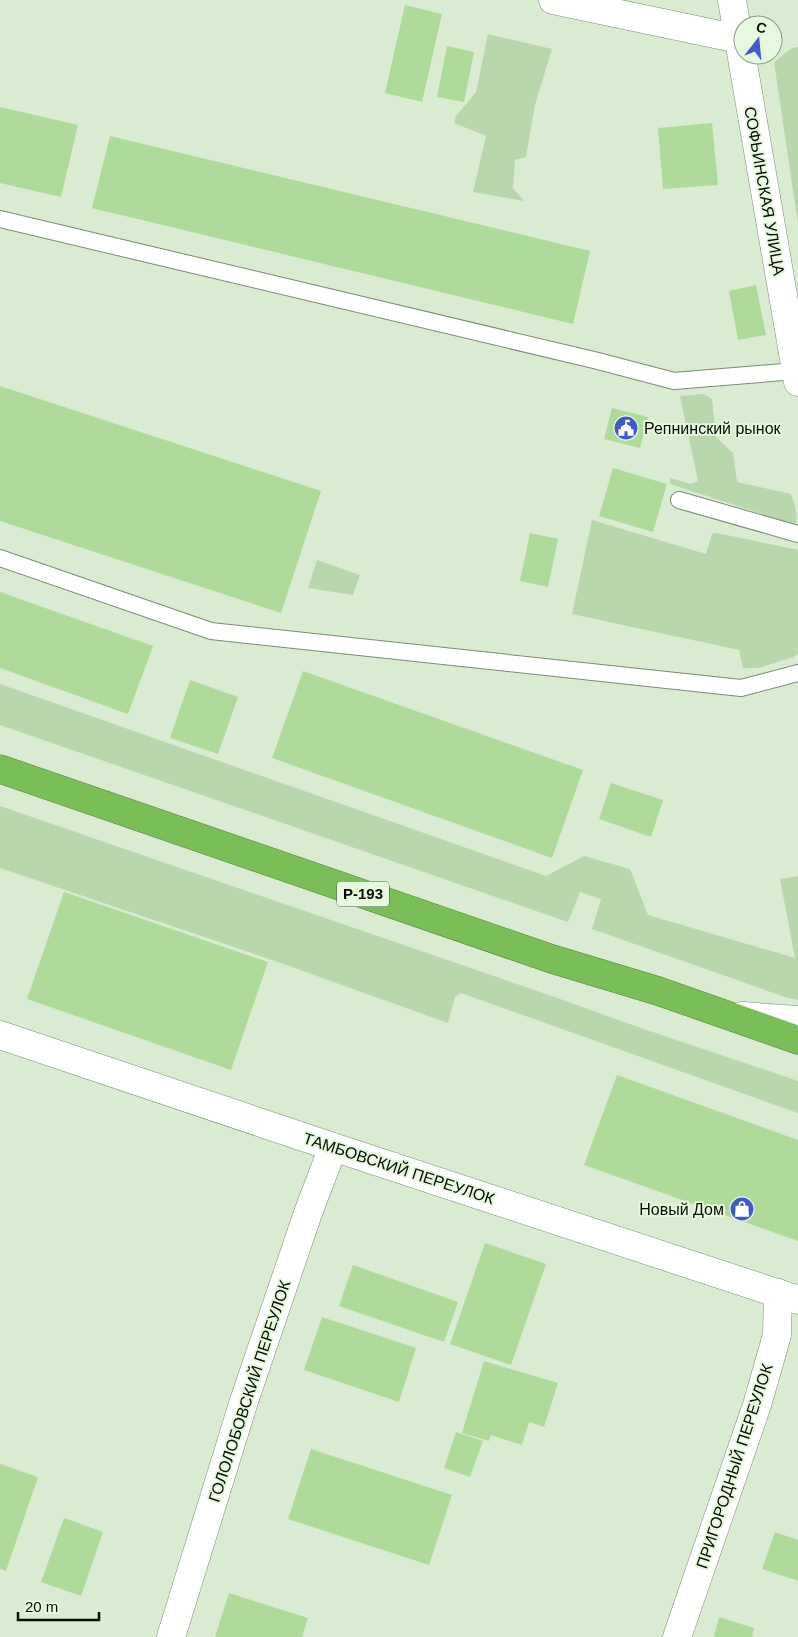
<svg xmlns="http://www.w3.org/2000/svg" width="798" height="1637" font-family="Helvetica,sans-serif">
<style>
.green{fill:#b9d7ac}
.building{fill:#aedb9a}
.lines{fill:none;stroke-linecap:round;stroke-linejoin:round}
.lane-casing{stroke:#7b8c73;stroke-width:18}
.street-casing{stroke:#7b8c73;stroke-width:29}
.highway-casing{stroke:#52803b;stroke-width:29}
.lane{stroke:#fff;stroke-width:16}
.street{stroke:#fff;stroke-width:28}
.highway{stroke:#7abe58;stroke-width:28}
.labels{text-anchor:middle;stroke-width:4;stroke-linejoin:round;paint-order:stroke}
.shield{fill:#e6f9de;stroke:#4a5446;stroke-width:1}
.shield-label{font-size:15px;font-weight:bold;fill:#070d05}
.street-label{font-size:16px;fill:#070d05;stroke:#e6f9de}
.poi-label{font-size:16px;fill:#070d05;stroke:#e6f9de;text-anchor:start}
</style>
<rect width="100%" height="100%" fill="#d9ecd1"/>
<!-- green -->
<g class="green">
<path d="M 488,34 L 552,49 L 535,105 L 526,157 L 515,160 L 513,188 L 524,201 L 473,192 L 486,136 L 454,123 L 456,116 L 476,92 Z"/>
<path d="M 798,47 L 798,224 L 774,62 L 792,48 Z"/>
<path d="M 704,394 L 712,399 L 716,437 L 733,453 L 737,482 L 791,494 C 795,504 798,515 796,525 L 670,484 L 670,478 L 691,484 L 698,481 L 680,396 Z"/>
<path d="M 592,520 L 706,554 L 712,534 L 717,533 L 798,550 L 798,654 L 793,657 L 759,668 L 743,668 L 739,650 L 572,614 Z"/>
<path d="M 317,560 L 360,575 L 353,595 L 308,588 Z"/>
<path d="M 0,684 L 546,876 L 584,856 L 630,869 L 648,915 L 795,958 L 780,879 L 798,876 L 798,1000 L 785,997 L 592,929 L 601,899 L 580,892 L 568,922 L 0,725 Z"/>
<path d="M 0,806 L 546,994 L 638,1027 L 798,1081 L 798,1113 L 461,993 L 455,997 L 448,1023 L 275,961 L 0,868 Z"/>
</g>
<!-- building -->
<g class="building">
<path d="M 405,5 L 442,14 L 422,102 L 385,93 Z"/>
<path d="M 447,46 L 474,52 L 464,102 L 437,97 Z"/>
<path d="M 0,107 L 78,125 L 61,197 L 0,183 Z"/>
<path d="M 712,123 L 718,185 L 663,189 L 658,128 Z"/>
<path d="M 110,136 L 590,251 L 573,324 L 92,208 Z"/>
<path d="M 756,285 L 766,335 L 738,340 L 729,291 Z"/>
<path d="M 0,386 L 321,491 L 281,613 L 0,521 Z"/>
<path d="M 612,408 L 648,417 L 640,448 L 604,439 Z"/>
<path d="M 613,468 L 667,484 L 653,532 L 599,516 Z"/>
<path d="M 530,533 L 558,539 L 548,587 L 520,581 Z"/>
<path d="M 0,592 L 153,646 L 128,714 L 0,668 Z"/>
<path d="M 303,671 L 583,770 L 552,858 L 272,758 Z"/>
<path d="M 190,680 L 238,697 L 218,754 L 170,738 Z"/>
<path d="M 611,783 L 663,800 L 651,837 L 599,819 Z"/>
<path d="M 64,892 L 268,962 L 231,1070 L 27,999 Z"/>
<path d="M 617,1075 L 798,1140 L 798,1241 L 584,1165 Z"/>
<path d="M 485,1243 L 546,1264 L 511,1365 L 450,1344 Z"/>
<path d="M 353,1265 L 458,1302 L 444,1342 L 339,1306 Z"/>
<path d="M 322,1317 L 416,1348 L 399,1402 L 304,1370 Z"/>
<path d="M 484,1361 L 558,1383 L 544,1427 L 529,1422 L 522,1445 L 491,1435 L 489,1441 L 462,1433 Z"/>
<path d="M 456,1432 L 483,1441 L 470,1477 L 444,1468 Z"/>
<path d="M 311,1449 L 452,1495 L 429,1565 L 288,1519 Z"/>
<path d="M 0,1464 L 38,1477 L 6,1571 L 0,1569 Z"/>
<path d="M 64,1518 L 103,1532 L 81,1596 L 41,1582 Z"/>
<path d="M 775,1532 L 798,1540 L 798,1581 L 762,1569 Z"/>
<path d="M 229,1593 L 308,1618 L 302,1637 L 215,1637 Z"/>
<path d="M 719,1617 L 754,1628 L 752,1637 L 714,1637 Z"/>
</g>
<g class="lines">
<defs>
<g id="lane">
<path d="M 0,219 L 598,361 L 674,381 L 796,371"/>
<path d="M 679,500 L 798,534"/>
<path d="M 0,558 L 211,631 L 741,688 L 798,673"/>
</g>
<g id="street">
<path d="M 553,0 L 739,39"/>
<path d="M 732,0 L 798,382"/>
<path d="M 742,1016 L 798,1020"/>
<path d="M 0,1035 L 333,1147 L 798,1300"/>
<path d="M 171,1637 L 244,1401 L 308,1213 L 333,1147"/>
<path d="M 677,1637 L 757,1405 L 777,1335 L 778,1293"/>
</g>
<path id="highway" d="M 0,769 L 552,959 L 658,991 L 798,1040"/>
</defs>
<!-- lane casing -->
<use href="#lane" class="lane-casing"/>
<!-- street casing -->
<use href="#street" class="street-casing"/>
<!-- highway casing -->
<use href="#highway" class="highway-casing"/>
<!-- lane -->
<use href="#lane" class="lane"/>
<!-- street -->
<use href="#street" class="street"/>
<!-- highway -->
<use href="#highway" class="highway"/>
</g>
<!-- icons -->
<defs>
<symbol id="civic-disc" viewBox="-11 -11 22 22"><circle r="9.5" fill="#4159cc" stroke="#e6f9de"/><path d="M-.6-6.5H3V-4.5H.6V-3L4-1V1h2V6H-6V1h2V-1L-.6-3ZM-1.2 2.5V6h2.4V2.5Z" fill="#fff"/></symbol>
<symbol id="shop-disc" viewBox="-11 -11 22 22"><circle r="9.5" fill="#4159cc" stroke="#e6f9de"/><path d="M-5-2.5h2.3a2.7 3.5 0 0 1 5.4 0H5L5.5 6h-11ZM-1.5-2.5h3a1.5 2.3 0 0 0-3 0Z" fill="#fff"/></symbol>
</defs>
<g fill-rule="evenodd">
<use href="#civic-disc" x="612" y="414" width="28" height="28"/>
<use href="#shop-disc" x="728" y="1195" width="28" height="28"/>
</g>
<g class="labels">
<!-- shield labels -->
<rect class="shield" x="337" y="881.5" width="52" height="25" rx="4"/>
<g class="shield-label">
<text x="363" y="899">Р-193</text>
</g>
<!-- street labels -->
<g class="street-label">
<text transform="translate(765 191) rotate(80)" y="6">СОФЬИНСКАЯ УЛИЦА</text>
<text transform="translate(399 1168) rotate(18)" y="6">ТАМБОВСКИЙ ПЕРЕУЛОК</text>
<text transform="translate(249 1391) rotate(-72)" y="6">ГОЛОЛОБОВСКИЙ ПЕРЕУЛОК</text>
<text transform="translate(734 1466) rotate(-72)" y="6">ПРИГОРОДНЫЙ ПЕРЕУЛОК</text>
</g>
<!-- poi labels -->
<g class="poi-label">
<text x="644" y="434">Репнинский рынок</text>
<text x="724" y="1215" text-anchor="end">Новый Дом</text>
</g>
</g>
<!-- north arrow -->
<g transform="translate(758 40) rotate(16)"><circle r="24" fill="#e6f9de" stroke="#8d9b87"/>
<path d="M0-4L9 19L0 12L-9 19Z" fill="#4159cc"/>
<text y="-8" font-size="14" font-weight="bold" text-anchor="middle" fill="#070d05">С</text>
</g>
<!-- scale -->
<path d="M18 1612v8h81v-8" fill="none" stroke="#070d05" stroke-width="2.5"/>
<text x="25" y="1612" font-size="15" fill="#070d05" stroke="#e6f9de" stroke-width="4" paint-order="stroke">20 m</text>
</svg>
